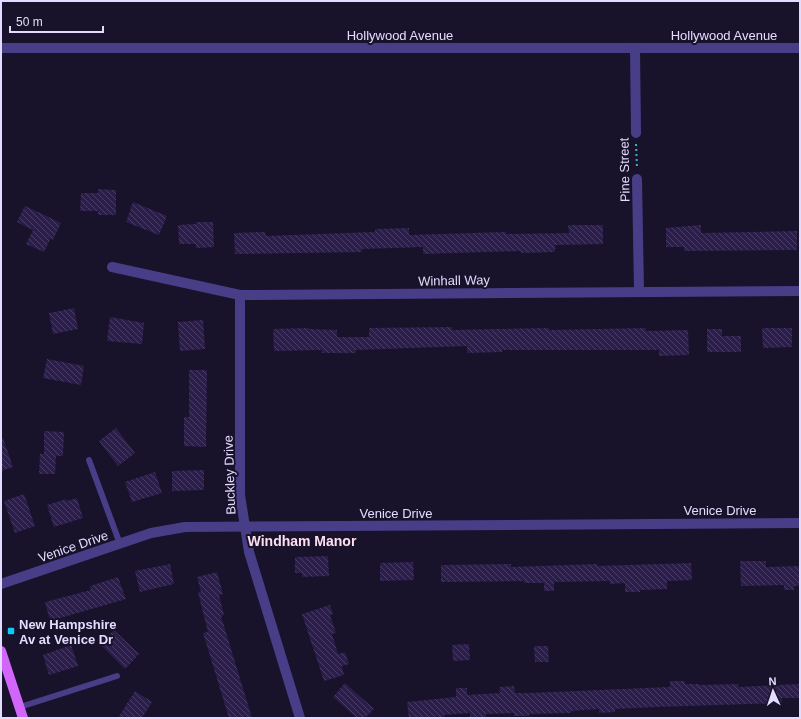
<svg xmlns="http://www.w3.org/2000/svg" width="801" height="719" font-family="Helvetica,sans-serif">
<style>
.building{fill:url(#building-back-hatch)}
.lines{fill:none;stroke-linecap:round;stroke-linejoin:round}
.path{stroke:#34b6ba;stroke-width:2;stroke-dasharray:2 3;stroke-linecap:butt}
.lane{stroke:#483e88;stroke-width:6}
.street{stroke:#483e88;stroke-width:10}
.primary{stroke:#d266fb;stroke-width:10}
.poi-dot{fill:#0dcbf9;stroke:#18122a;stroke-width:1.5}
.labels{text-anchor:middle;stroke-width:4;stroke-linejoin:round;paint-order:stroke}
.street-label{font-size:13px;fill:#e3dcfe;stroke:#18122a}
.poi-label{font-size:13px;font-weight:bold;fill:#e3dcfe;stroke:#18122a;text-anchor:start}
.neighbourhood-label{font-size:14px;font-weight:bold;fill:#fedeef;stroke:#18122a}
</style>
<defs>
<pattern id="building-back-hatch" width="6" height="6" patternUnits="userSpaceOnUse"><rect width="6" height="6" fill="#2b1e4b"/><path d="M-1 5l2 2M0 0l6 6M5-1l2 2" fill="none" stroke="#4a3e66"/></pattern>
</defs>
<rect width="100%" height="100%" fill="#18122a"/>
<!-- building -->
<g class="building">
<path d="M 98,189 L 116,190 L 116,215 L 98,215 L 98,211 L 80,211 L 81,193 L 98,193 Z"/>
<path d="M 133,202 L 167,216 L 159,235 L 126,222 Z"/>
<path d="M 25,206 L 61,223 L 53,240 L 51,238 L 44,252 L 26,244 L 33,230 L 17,222 Z"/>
<path d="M 196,222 L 213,222 L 214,247 L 196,248 L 196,244 L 179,244 L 178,225 L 196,224 Z"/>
<path d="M 568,225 L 603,225 L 603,244 L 555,245 L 555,252 L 521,253 L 521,251 L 423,254 L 423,247 L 362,249 L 362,252 L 235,254 L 234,233 L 265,232 L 266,236 L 375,232 L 375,229 L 409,228 L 409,235 L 506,232 L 506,234 L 569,233 Z"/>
<path d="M 701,225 L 701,233 L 797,231 L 797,250 L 684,251 L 684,247 L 666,247 L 666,228 Z"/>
<path d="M 74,308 L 78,329 L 53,334 L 49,313 Z"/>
<path d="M 110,317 L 144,323 L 142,344 L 107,341 Z"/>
<path d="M 203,320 L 205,349 L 180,351 L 178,322 Z"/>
<path d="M 452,327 L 452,330 L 549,328 L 549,330 L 646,328 L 646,331 L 688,330 L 689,355 L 659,356 L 659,350 L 502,350 L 502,352 L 467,353 L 467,346 L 356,350 L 356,353 L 322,353 L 322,350 L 274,351 L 273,329 L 309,328 L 309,329 L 337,330 L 337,337 L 369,337 L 369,328 Z"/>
<path d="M 762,328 L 792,328 L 792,347 L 763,348 Z"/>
<path d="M 707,329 L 722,329 L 722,336 L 741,336 L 741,352 L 707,352 Z"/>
<path d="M 47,359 L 84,366 L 81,385 L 43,378 Z"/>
<path d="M 189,370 L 207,370 L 206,447 L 184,446 L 184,417 L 189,417 Z"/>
<path d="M 116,428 L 135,453 L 118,466 L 99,441 Z"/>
<path d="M 44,431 L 64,432 L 63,456 L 56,456 L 55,474 L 39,474 L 40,454 L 44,454 Z"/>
<path d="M 3,438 L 13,467 L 1,471 L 1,439 Z"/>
<path d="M 204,470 L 204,490 L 172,491 L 172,471 Z"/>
<path d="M 155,472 L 162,493 L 132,502 L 125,482 Z"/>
<path d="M 24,494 L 35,526 L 15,533 L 4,501 Z"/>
<path d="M 77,498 L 83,518 L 54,527 L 47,505 L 66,499 L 67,501 Z"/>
<path d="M 328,556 L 329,576 L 302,577 L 302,573 L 295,573 L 295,557 Z"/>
<path d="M 740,561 L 766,561 L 766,567 L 800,566 L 800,586 L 794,586 L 794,590 L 784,590 L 784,585 L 741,586 Z"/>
<path d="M 413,562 L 414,580 L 380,581 L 380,563 Z"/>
<path d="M 691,563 L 692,580 L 667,581 L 667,589 L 640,590 L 640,592 L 625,592 L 625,583 L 610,584 L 610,581 L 554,582 L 554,591 L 544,591 L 544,583 L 524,583 L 524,581 L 441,582 L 441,565 L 511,564 L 511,567 L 597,564 L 597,566 Z"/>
<path d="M 170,564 L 174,584 L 140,592 L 135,571 Z"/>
<path d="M 217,572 L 223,594 L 219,595 L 224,615 L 221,616 L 252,718 L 229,718 L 203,633 L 208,632 L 198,592 L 201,592 L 197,577 Z"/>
<path d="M 118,577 L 126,599 L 50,621 L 45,602 L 91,590 L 90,586 Z"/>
<path d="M 330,605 L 333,614 L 330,615 L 336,633 L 332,634 L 338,654 L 345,652 L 349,664 L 342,666 L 344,675 L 324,681 L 302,614 Z"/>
<path d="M 114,630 L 139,654 L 125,669 L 100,644 Z"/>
<path d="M 469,644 L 470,660 L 453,661 L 452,645 Z"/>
<path d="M 71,645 L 78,666 L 49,675 L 43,655 Z"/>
<path d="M 534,646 L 548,646 L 549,662 L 535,662 Z"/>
<path d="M 670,681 L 685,681 L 685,684 L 699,684 L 699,685 L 738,684 L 739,687 L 800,684 L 800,698 L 782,698 L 782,703 L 656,707 L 615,709 L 615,712 L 599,713 L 599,709 L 571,711 L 571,713 L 529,714 L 529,716 L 514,716 L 514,713 L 486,714 L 486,717 L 470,717 L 470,713 L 444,715 L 444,718 L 409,718 L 407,702 L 456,697 L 456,688 L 467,688 L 467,695 L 500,693 L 499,687 L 514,686 L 515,693 L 529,693 L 670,687 Z"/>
<path d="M 345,683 L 374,709 L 365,718 L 357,718 L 333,697 Z"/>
<path d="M 135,691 L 152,702 L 142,718 L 118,718 Z"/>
</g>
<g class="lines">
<!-- path -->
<path class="path" d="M 636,144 L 637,168"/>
<!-- lane -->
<g class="lane">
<path d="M 89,460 L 120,544"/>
<path d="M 20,707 L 117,676"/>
</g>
<!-- street -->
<g class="street">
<path d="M 1,48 L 800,48"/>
<path d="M 635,48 L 636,133"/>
<path d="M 637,179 L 639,291"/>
<path d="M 112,267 L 240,295 L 800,291"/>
<path d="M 240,295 L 240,495 L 249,552 L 300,718"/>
<path d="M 1,584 L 151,533 L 185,527 L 800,523"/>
</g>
<!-- primary -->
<path class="primary" d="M 1,651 L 23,718"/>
</g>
<!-- markers -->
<rect class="poi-dot" x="7" y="627" width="8" height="8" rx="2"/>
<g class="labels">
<!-- street labels -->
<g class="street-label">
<text x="400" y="40">Hollywood Avenue</text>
<text x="724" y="40">Hollywood Avenue</text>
<text transform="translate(624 170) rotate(-91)" y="5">Pine Street</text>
<text transform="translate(454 280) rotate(-1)" y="5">Winhall Way</text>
<text transform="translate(229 475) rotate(-92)" y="5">Buckley Drive</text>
<text x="720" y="515">Venice Drive</text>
<text x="396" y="518">Venice Drive</text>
<text transform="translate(73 546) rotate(-19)" y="5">Venice Drive</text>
</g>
<!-- poi labels -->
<g class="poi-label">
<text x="19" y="629">New Hampshire<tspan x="19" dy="15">Av at Venice Dr</tspan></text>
</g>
<!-- neighbourhood labels -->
<g class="neighbourhood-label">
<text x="302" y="546">Windham Manor</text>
</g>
</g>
<!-- border -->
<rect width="801" height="719" fill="none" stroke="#e3dcfe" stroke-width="4"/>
<!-- north arrow -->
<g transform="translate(773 691) rotate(357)" stroke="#18122a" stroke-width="3" paint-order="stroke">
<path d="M0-3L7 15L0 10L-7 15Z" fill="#e3dcfe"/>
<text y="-6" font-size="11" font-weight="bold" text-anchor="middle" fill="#e3dcfe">N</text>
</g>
<!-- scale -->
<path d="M10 26v6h93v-6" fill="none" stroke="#e3dcfe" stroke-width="2"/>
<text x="16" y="26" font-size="12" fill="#e3dcfe" stroke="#18122a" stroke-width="3" paint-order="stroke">50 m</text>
</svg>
